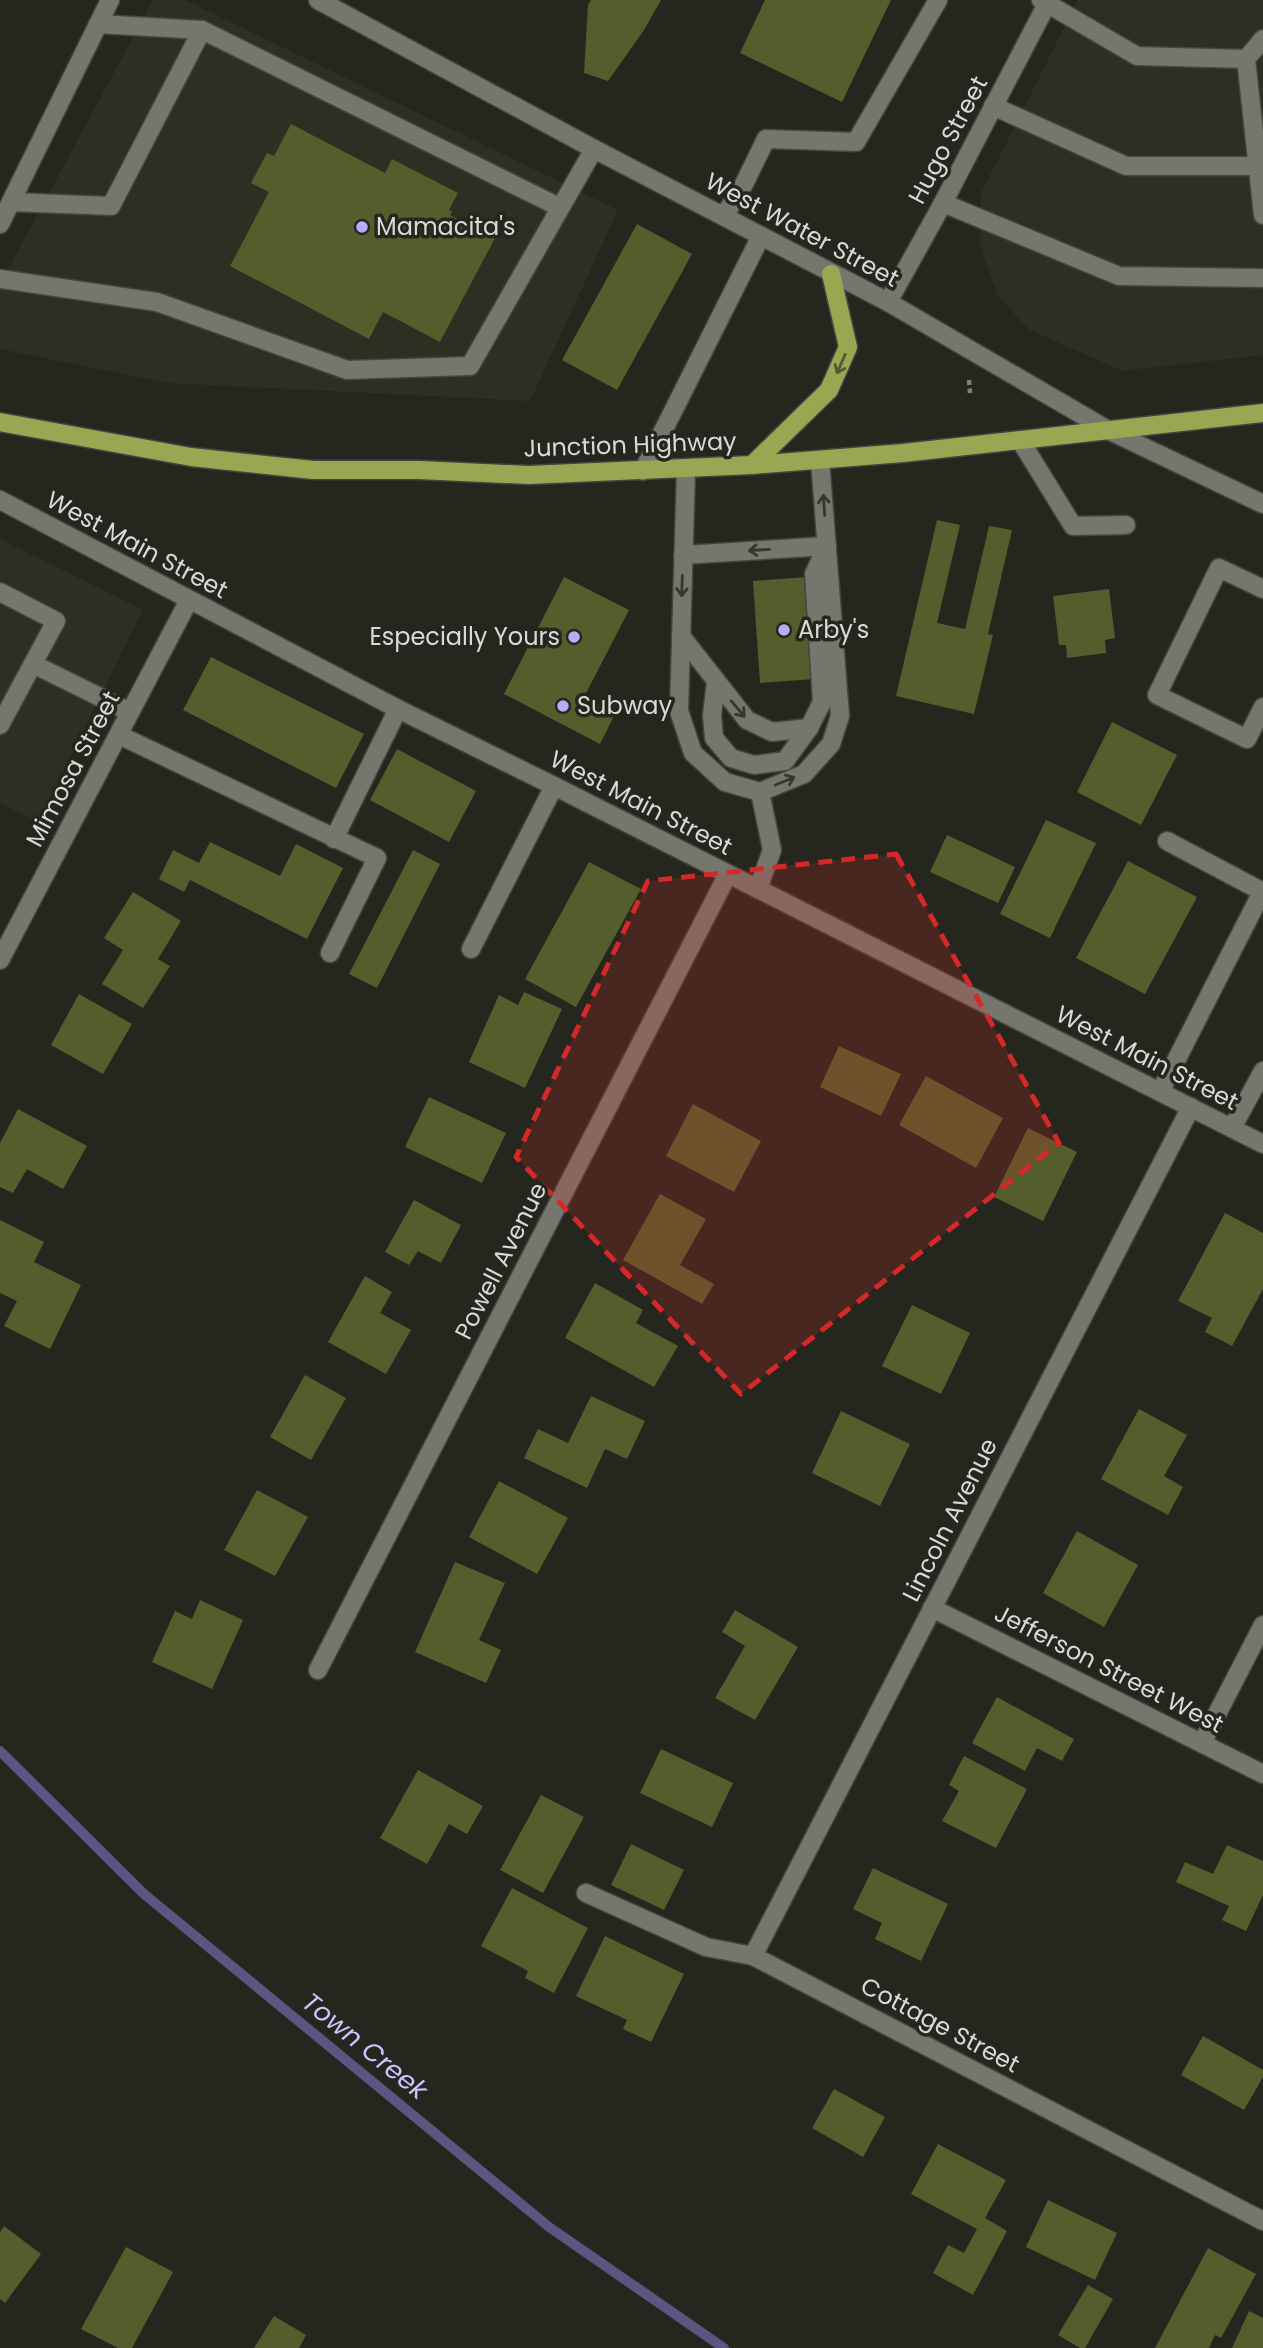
<svg xmlns="http://www.w3.org/2000/svg" width="1263" height="2348" font-family="Poppins,sans-serif">
<style>
.built{fill:#2c2f21}
.lines{fill:none;stroke-linecap:round;stroke-linejoin:round}
.stream{stroke:#5c5582;stroke-width:10}
.building{fill:#545d2c}
.minor-casing{stroke:#43453e;stroke-width:21}
.major-casing{stroke:#43453e;stroke-width:21}
.path{stroke:#80827c;stroke-width:4.5;stroke-dasharray:5 3.5;stroke-linecap:butt}
.minor{stroke:#75776e;stroke-width:18}
.major{stroke:#9aa752;stroke-width:18}
.oneway{stroke:#545a33}
.oneway2{stroke:#35372f}
.marked{fill:#d62828;fill-opacity:0.2;stroke:#d62828;stroke-width:5;stroke-dasharray:14 9;stroke-linejoin:round}
.poi-dot{fill:#b6acf8;stroke:#25271f;stroke-width:2.5}
.labels{text-anchor:middle;stroke-width:7;stroke-linejoin:round;paint-order:stroke}
.street-label{font-size:24px;fill:#d8dad5;stroke:#25271f}
.poi-label{font-size:24px;fill:#d8dad5;stroke:#25271f;text-anchor:start}
.water-label{font-size:26px;font-style:italic;fill:#cbc4ff;stroke:#25271f}
</style>
<rect width="100%" height="100%" fill="#25271f"/>
<!-- built -->
<g class="built">
<path d="M 153,0 L 185,0 L 618,210 L 530,401 L 167,383 L 0,349 L 0,284 Z"/>
<path d="M 1078,0 L 1263,0 L 1263,355 L 1122,371 L 1028,329 L 998,296 L 980,247 L 981,193 Z"/>
<path d="M 0,539 L 143,610 L 38,822 L 0,803 Z"/>
</g>
<g class="lines">
<!-- stream -->
<path class="stream" d="M 0,1751 L 144,1894 L 549,2227 L 724,2348"/>
</g>
<!-- building -->
<g class="building">
<path d="M 591,0 L 661,0 L 644,30 L 608,81 L 584,73 L 588,5 Z"/>
<path d="M 765,0 L 891,0 L 842,102 L 740,53 Z"/>
<path d="M 291,124 L 385,173 L 392,159 L 458,193 L 449,210 L 452,212 L 450,215 L 495,238 L 440,342 L 383,312 L 369,339 L 230,266 L 269,192 L 251,183 L 267,153 L 274,156 Z"/>
<path d="M 637,224 L 692,254 L 617,390 L 562,360 Z"/>
<path d="M 937,520 L 960,525 L 937,623 L 965,629 L 989,526 L 1012,530 L 988,634 L 993,635 L 974,714 L 896,696 Z"/>
<path d="M 564,577 L 629,610 L 584,697 L 615,714 L 600,744 L 504,694 Z"/>
<path d="M 808,577 L 815,679 L 760,683 L 753,581 Z"/>
<path d="M 1109,589 L 1115,638 L 1105,640 L 1106,653 L 1067,658 L 1066,645 L 1059,645 L 1053,596 Z"/>
<path d="M 211,657 L 364,734 L 336,788 L 183,710 Z"/>
<path d="M 1112,722 L 1177,755 L 1141,825 L 1077,792 Z"/>
<path d="M 397,749 L 476,791 L 449,842 L 370,800 Z"/>
<path d="M 1046,820 L 1096,843 L 1050,938 L 1000,914 Z"/>
<path d="M 947,835 L 1015,867 L 998,903 L 930,872 Z"/>
<path d="M 210,842 L 280,876 L 296,844 L 343,868 L 307,939 L 190,880 L 184,892 L 159,879 L 173,850 L 199,863 Z"/>
<path d="M 413,850 L 440,864 L 377,988 L 349,974 Z"/>
<path d="M 1128,861 L 1197,897 L 1145,994 L 1076,958 Z"/>
<path d="M 589,862 L 641,889 L 576,1007 L 525,979 Z"/>
<path d="M 133,892 L 181,921 L 158,959 L 170,966 L 143,1008 L 102,984 L 123,950 L 104,938 Z"/>
<path d="M 524,992 L 562,1009 L 525,1088 L 469,1062 L 499,995 L 518,1005 Z"/>
<path d="M 79,994 L 132,1024 L 103,1074 L 51,1045 Z"/>
<path d="M 839,1046 L 901,1074 L 881,1116 L 820,1087 Z"/>
<path d="M 926,1076 L 1003,1118 L 976,1168 L 899,1125 Z"/>
<path d="M 429,1097 L 506,1133 L 482,1183 L 405,1147 Z"/>
<path d="M 693,1104 L 761,1141 L 734,1192 L 666,1156 Z"/>
<path d="M 18,1109 L 87,1146 L 63,1189 L 27,1169 L 13,1193 L 0,1187 L 0,1143 Z"/>
<path d="M 1028,1128 L 1077,1152 L 1043,1221 L 994,1197 Z"/>
<path d="M 660,1194 L 706,1219 L 680,1265 L 714,1284 L 702,1304 L 623,1260 Z"/>
<path d="M 414,1200 L 461,1225 L 441,1263 L 418,1251 L 409,1265 L 385,1252 Z"/>
<path d="M 1225,1213 L 1263,1233 L 1263,1289 L 1232,1346 L 1205,1332 L 1212,1318 L 1178,1301 Z"/>
<path d="M 0,1220 L 44,1242 L 34,1262 L 81,1285 L 50,1349 L 4,1326 L 17,1301 L 0,1293 Z"/>
<path d="M 365,1276 L 392,1292 L 380,1313 L 411,1330 L 386,1374 L 328,1342 Z"/>
<path d="M 595,1283 L 643,1310 L 636,1323 L 678,1346 L 654,1387 L 565,1338 Z"/>
<path d="M 912,1305 L 970,1333 L 941,1394 L 882,1366 Z"/>
<path d="M 305,1375 L 346,1398 L 311,1460 L 270,1437 Z"/>
<path d="M 591,1396 L 645,1421 L 627,1459 L 605,1449 L 587,1488 L 524,1458 L 538,1429 L 568,1443 Z"/>
<path d="M 1139,1409 L 1187,1435 L 1164,1476 L 1183,1487 L 1168,1515 L 1101,1479 Z"/>
<path d="M 841,1411 L 910,1444 L 880,1506 L 812,1473 Z"/>
<path d="M 499,1481 L 568,1518 L 537,1574 L 469,1537 Z"/>
<path d="M 257,1490 L 308,1517 L 275,1576 L 224,1550 Z"/>
<path d="M 1077,1531 L 1138,1565 L 1104,1627 L 1043,1593 Z"/>
<path d="M 455,1562 L 505,1583 L 479,1640 L 501,1650 L 486,1683 L 415,1652 Z"/>
<path d="M 200,1600 L 243,1620 L 212,1689 L 152,1662 L 175,1611 L 192,1619 Z"/>
<path d="M 735,1610 L 798,1647 L 755,1720 L 715,1698 L 745,1646 L 722,1632 Z"/>
<path d="M 997,1697 L 1074,1739 L 1062,1761 L 1037,1748 L 1025,1771 L 972,1743 Z"/>
<path d="M 661,1749 L 733,1783 L 712,1827 L 640,1793 Z"/>
<path d="M 964,1756 L 1027,1789 L 996,1848 L 942,1821 L 959,1791 L 949,1785 Z"/>
<path d="M 418,1770 L 483,1806 L 467,1834 L 449,1824 L 427,1864 L 380,1838 Z"/>
<path d="M 541,1795 L 584,1817 L 543,1893 L 500,1870 Z"/>
<path d="M 631,1844 L 684,1870 L 664,1910 L 611,1885 Z"/>
<path d="M 1227,1845 L 1263,1861 L 1263,1895 L 1246,1931 L 1222,1920 L 1229,1906 L 1176,1882 L 1185,1862 L 1213,1874 Z"/>
<path d="M 873,1868 L 948,1904 L 921,1961 L 875,1939 L 882,1923 L 853,1909 Z"/>
<path d="M 512,1888 L 588,1928 L 554,1993 L 525,1978 L 528,1971 L 481,1946 Z"/>
<path d="M 605,1936 L 684,1974 L 651,2042 L 623,2029 L 627,2020 L 576,1996 Z"/>
<path d="M 1203,2036 L 1263,2070 L 1263,2077 L 1244,2110 L 1181,2075 Z"/>
<path d="M 834,2089 L 885,2117 L 863,2157 L 812,2128 Z"/>
<path d="M 938,2144 L 1006,2180 L 985,2218 L 1007,2231 L 973,2295 L 933,2273 L 948,2245 L 964,2253 L 977,2229 L 911,2194 Z"/>
<path d="M 1048,2200 L 1117,2233 L 1095,2280 L 1026,2247 Z"/>
<path d="M 4,2226 L 41,2254 L 5,2303 L 0,2299 L 0,2232 Z"/>
<path d="M 126,2247 L 173,2272 L 132,2348 L 118,2348 L 81,2329 Z"/>
<path d="M 1208,2248 L 1256,2274 L 1221,2338 L 1215,2335 L 1209,2348 L 1155,2348 Z"/>
<path d="M 1088,2285 L 1113,2299 L 1085,2348 L 1080,2348 L 1058,2335 Z"/>
<path d="M 1249,2311 L 1263,2318 L 1263,2348 L 1232,2348 Z"/>
<path d="M 274,2316 L 306,2335 L 299,2348 L 254,2348 Z"/>
</g>
<g class="lines">
<defs>
<g id="minor">
<path d="M 318,0 L 594,149 L 888,302 L 1108,430 L 1263,504"/>
<path d="M 1041,0 L 1137,56 L 1246,59"/>
<path d="M 98,24 L 202,30 L 559,207"/>
<path d="M 1263,39 L 1246,59 L 1263,215"/>
<path d="M 993,106 L 1126,166 L 1257,166"/>
<path d="M 11,202 L 111,206 L 202,30"/>
<path d="M 943,203 L 1119,276 L 1263,278"/>
<path d="M 724,216 L 744,184 L 766,139 L 856,142 L 938,0"/>
<path d="M 0,224 L 110,0"/>
<path d="M 0,279 L 157,302 L 347,370 L 470,366 L 594,149"/>
<path d="M 888,302 L 943,203 L 1049,0"/>
<path d="M 1020,440 L 1073,526 L 1126,525"/>
<path d="M 686,469 L 679,711 L 693,753 L 725,782 L 760,792 L 804,774 L 831,744 L 840,716 L 820,460"/>
<path d="M 643,471 L 761,236"/>
<path d="M 0,500 L 398,709 L 554,786 L 1263,1144"/>
<path d="M 1263,589 L 1219,568 L 1157,695 L 1247,739 L 1263,707"/>
<path d="M 0,592 L 56,621 L 0,725"/>
<path d="M 681,636 L 747,720 L 772,732 L 809,728 L 822,702 L 814,574 L 827,546 L 683,555"/>
<path d="M 33,664 L 130,712"/>
<path d="M 716,682 L 712,715 L 714,738 L 731,758 L 754,765 L 785,761 L 809,728"/>
<path d="M 119,735 L 377,858 L 330,953"/>
<path d="M 334,839 L 398,709"/>
<path d="M 1167,841 L 1263,892"/>
<path d="M 758,889 L 772,850 L 760,792"/>
<path d="M 471,949 L 554,786"/>
<path d="M 0,960 L 189,600"/>
<path d="M 1160,1092 L 1262,892"/>
<path d="M 1232,1128 L 1263,1071"/>
<path d="M 932,1608 L 1263,1774"/>
<path d="M 318,1670 L 728,874"/>
<path d="M 1202,1743 L 1263,1625"/>
<path d="M 586,1893 L 706,1947 L 753,1956 L 1263,2221"/>
<path d="M 753,1956 L 1191,1107"/>
</g>
<g id="major">
<path d="M 0,422 L 191,457 L 313,470 L 419,470 L 529,475 L 752,465 L 903,453 L 1263,413"/>
<path d="M 752,465 L 829,390 L 848,347 L 831,274"/>
</g>
</defs>
<!-- minor casing -->
<use href="#minor" class="minor-casing"/>
<!-- major casing -->
<use href="#major" class="major-casing"/>
<!-- path -->
<path class="path" d="M 969,380 L 970,393"/>
<!-- minor -->
<use href="#minor" class="minor"/>
<!-- major -->
<use href="#major" class="major"/>
</g>
<!-- one-way arrows -->
<defs><path id="oneway-shaft" d="M-6 0H5M1.5-3L5.5 0L1.5 3" fill="none" stroke-width="1.6" stroke-linecap="round" stroke-linejoin="round" transform="scale(1.75)"/></defs>
<use class="oneway" href="#oneway-shaft" transform="translate(841 364) rotate(113)"/>
<g class="oneway2">
<use href="#oneway-shaft" transform="translate(824 505) rotate(-94)"/>
<use href="#oneway-shaft" transform="translate(759 550) rotate(177)"/>
<use href="#oneway-shaft" transform="translate(682 586) rotate(92)"/>
<use href="#oneway-shaft" transform="translate(738 709) rotate(50)"/>
<use href="#oneway-shaft" transform="translate(785 781) rotate(-22)"/>
</g>
<!-- marked area -->
<path class="marked" d="M 896,854 L 1059,1143 L 741,1394 L 516,1157 L 648,881 Z"/>
<!-- markers -->
<g class="poi-dot">
<circle cx="362" cy="227" r="7"/>
<circle cx="784" cy="630" r="7"/>
<circle cx="574" cy="637" r="7"/>
<circle cx="563" cy="706" r="7"/>
</g>
<g class="labels">
<!-- street labels -->
<g class="street-label">
<text transform="translate(948 140) rotate(-62)" y="8">Hugo Street</text>
<text transform="translate(802 230) rotate(28)" y="8">West Water Street</text>
<text transform="translate(630 445) rotate(-2)" y="8">Junction Highway</text>
<text transform="translate(137 545) rotate(28)" y="8">West Main Street</text>
<text transform="translate(73 769) rotate(-62)" y="8">Mimosa Street</text>
<text transform="translate(641 803) rotate(27)" y="8">West Main Street</text>
<text transform="translate(1147 1058) rotate(27)" y="8">West Main Street</text>
<text transform="translate(501 1261) rotate(-63)" y="8">Powell Avenue</text>
<text transform="translate(950 1520) rotate(-63)" y="8">Lincoln Avenue</text>
<text transform="translate(1109 1669) rotate(27)" y="8">Jefferson Street West</text>
<text transform="translate(940 2025) rotate(28)" y="8">Cottage Street</text>
</g>
<!-- poi labels -->
<g class="poi-label">
<text x="376" y="235">Mamacita's</text>
<text x="798" y="638">Arby's</text>
<text x="560" y="645" text-anchor="end">Especially Yours</text>
<text x="577" y="714">Subway</text>
</g>
<!-- water labels -->
<g class="water-label">
<text transform="translate(365 2046) rotate(39)" y="9">Town Creek</text>
</g>
</g>
</svg>
